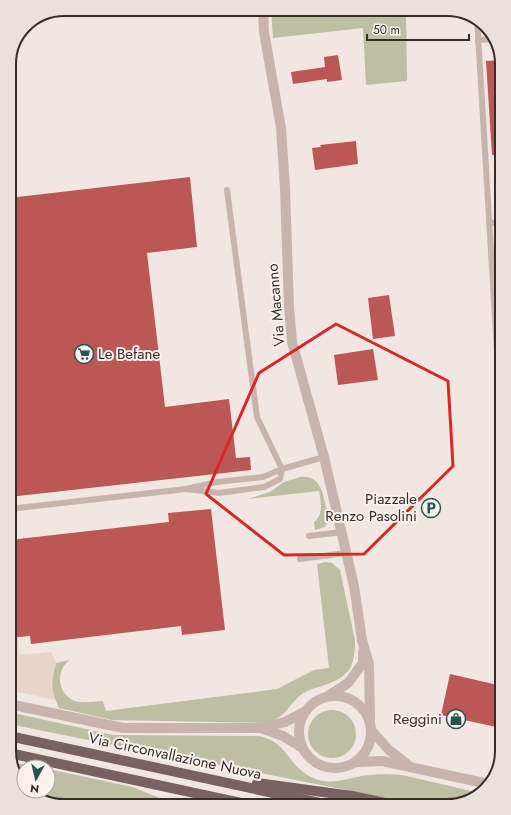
<svg xmlns="http://www.w3.org/2000/svg" width="511" height="815" font-family="Jost,sans-serif">
<style>
.green{fill:#bcbfa2}
.plaza{fill:#e8d4c9}
.building{fill:#bb5755}
.lines{fill:none;stroke-linecap:round;stroke-linejoin:round}
.lane{stroke:#c9b4ad;stroke-width:6}
.street{stroke:#c9b4ad;stroke-width:10}
.primary{stroke:#78615e;stroke-width:10}
.marked{fill:none;stroke:#d62828;stroke-width:3;stroke-linejoin:round}
.labels{text-anchor:middle;stroke-width:4;stroke-linejoin:round;paint-order:stroke}
.street-label{font-size:15px;fill:#382c2b;stroke:#f9f1ed}
.poi-label{font-size:15px;fill:#382c2b;stroke:#f9f1ed;text-anchor:end}
.rim{fill:none;stroke:#382c2b;stroke-width:2}
</style>
<rect width="100%" height="100%" fill="#f1e6e1"/>
<!-- green -->
<g class="green">
<path d="M 271,9 L 406,9 L 407,81 L 366,85 L 363,28 L 273,38 Z"/>
<path d="M 300,477 C 318,475 322,489 325,503 C 327,512 330,519 325,527 L 315,530 L 314,522 C 324,514 321,502 319,491 L 248,499 L 270,492 L 284,482 Z"/>
<path d="M 325,562 L 332,563 L 340,570 L 355,640 C 355,668 349,677 322,686 C 316,688 308,690 302,694 C 286,706 288,718 264,723 L 112,720 L 59,708 C 50,689 51,682 56,663 L 70,660 C 55,670 57,694 75,701 C 83,704 95,701 103,701 L 106,711 L 277,689 L 314,670 L 329,668 L 317,564 Z"/>
<circle cx="332" cy="734" r="24"/>
<path d="M 9,712 L 113,735 L 259,736 C 287,741 288,766 311,777 C 328,786 345,779 362,776 C 375,774 389,774 402,775 L 480,793 L 472,800 L 447,806 L 427,806 L 155,752 L 118,746 L 9,724 Z"/>
<path d="M 11,762 L 37,767 L 24,767 L 24,786 L 15,776 Z"/>
<path d="M 48,769 L 132,787 L 160,798 L 193,801 L 214,806 L 61,806 L 34,797 L 28,791 L 48,791 Z"/>
</g>
<!-- plaza -->
<path class="plaza" d="M 13,638 L 18,638 L 20,655 L 51,652 L 56,663 L 51,684 L 55,700 L 9,690 L 9,642 Z"/>
<!-- building -->
<g class="building">
<path d="M 338,55 L 342,80 L 327,82 L 327,79 L 293,84 L 291,72 L 325,67 L 324,57 Z"/>
<path d="M 501,60 L 502,154 L 492,155 L 486,61 Z"/>
<path d="M 356,141 L 358,164 L 315,170 L 312,148 L 321,147 L 320,145 Z"/>
<path d="M 190,177 L 197,247 L 147,253 L 165,407 L 229,399 L 236,458 L 250,457 L 251,470 L 9,497 L 9,198 Z"/>
<path d="M 389,295 L 395,336 L 373,339 L 368,298 Z"/>
<path d="M 373,349 L 378,380 L 338,385 L 334,355 Z"/>
<path d="M 211,509 L 225,630 L 182,635 L 181,626 L 31,644 L 30,636 L 9,638 L 9,540 L 169,522 L 168,513 Z"/>
<path d="M 450,674 L 502,686 L 502,722 L 501,728 L 441,715 Z"/>
</g>
<g class="lines">
<!-- lane -->
<g class="lane">
<path d="M 477,18 L 498,368 L 502,368"/>
<path d="M 478,40 L 496,39"/>
<path d="M 489,223 L 502,222"/>
<path d="M 186,489 L 219,493 L 264,487 L 280,479 L 282,469 L 257,417 L 227,190"/>
<path d="M 9,509 L 186,489 L 217,482 L 263,477 L 282,469 L 324,457"/>
<path d="M 309,536 L 342,532"/>
<path d="M 300,559 L 346,553"/>
</g>
<!-- street -->
<g class="street">
<path d="M 263,9 L 264,32 L 281,128 L 285,188 L 289,307 L 292,342 L 324,457 L 354,586 L 362,640 L 369,664 L 370,720"/>
<circle cx="335" cy="732" r="36"/>
<path d="M 328,696 L 348,683 L 363,663 L 363,652"/>
<path d="M 9,704 L 123,728 L 261,728 L 285,722 L 306,711"/>
<path d="M 261,728 L 283,736 L 301,747"/>
<path d="M 372,731 L 389,750 L 408,765"/>
<path d="M 357,762 L 382,761 L 489,784"/>
</g>
<!-- primary -->
<g class="primary">
<path d="M 9,736 L 334,806"/>
<path d="M 9,753 L 255,806"/>
<path d="M 257,783 L 352,796 L 400,806"/>
</g>
</g>
<!-- marked area -->
<path class="marked" d="M 336,324 L 448,381 L 453,466 L 364,554 L 284,555 L 206,494 L 259,373 Z"/>
<!-- icons -->
<defs>
<symbol id="supermarket-ring" viewBox="-11 -11 22 22"><circle r="9.5" fill="#f9f1ed" stroke="#24564e" stroke-width="1.5"/><path d="M-6-5.5h2.5l.6 2H6L4.5 2H-2.5L-4.4-4H-6ZM-1.5 3.2a1.3 1.3 0 1 0 .1 0ZM3 3.2a1.3 1.3 0 1 0 .1 0Z" fill="#24564e"/></symbol>
<symbol id="parking-ring" viewBox="-11 -11 22 22"><circle r="9.5" fill="#f9f1ed" stroke="#24564e" stroke-width="1.5"/><path d="M-3.5-5.5H1a3.5 3.5 0 0 1 0 7H-1V5.5H-3.5ZM-1-3.4V-.6H.8a1.4 1.4 0 0 0 0-2.8Z" fill="#24564e"/></symbol>
<symbol id="shop-ring" viewBox="-11 -11 22 22"><circle r="9.5" fill="#f9f1ed" stroke="#24564e" stroke-width="1.5"/><path d="M-5-2.5h2.3a2.7 3.5 0 0 1 5.4 0H5L5.5 6h-11ZM-1.5-2.5h3a1.5 2.3 0 0 0-3 0Z" fill="#24564e"/></symbol>
</defs>
<g fill-rule="evenodd">
<use href="#supermarket-ring" x="73" y="343" width="22" height="22"/>
<use href="#parking-ring" x="420" y="497" width="22" height="22"/>
<use href="#shop-ring" x="445" y="708" width="22" height="22"/>
</g>
<g class="labels">
<!-- street labels -->
<g class="street-label">
<text transform="translate(276 305) rotate(-95)" y="5">Via Macanno</text>
<text transform="translate(175 756) rotate(12)" y="5">Via Circonvallazione Nuova</text>
</g>
<!-- poi labels -->
<g class="poi-label">
<text x="98" y="359" text-anchor="start">Le Befane</text>
<text x="417" y="504">Piazzale<tspan x="417" dy="17">Renzo Pasolini</tspan></text>
<text x="442" y="724">Reggini</text>
</g>
</g>
<!-- crop -->
<path d="M0 0H511V815H0ZM64 16H447A48 48 0 0 1 495 64V751A48 48 0 0 1 447 799H64A48 48 0 0 1 16 751V64A48 48 0 0 1 64 16Z" fill="#eae1dd" fill-rule="evenodd"/>
<path class="rim" d="M64 16H447A48 48 0 0 1 495 64V751A48 48 0 0 1 447 799H64A48 48 0 0 1 16 751V64A48 48 0 0 1 64 16Z"/>
<!-- north arrow -->
<g transform="translate(36 779) rotate(188)"><circle r="19" fill="#f9f1ed" stroke="#aca29f"/>
<path d="M0-3L7 15L0 10L-7 15Z" fill="#24564e"/>
<text y="-6" font-size="11" font-weight="bold" text-anchor="middle" fill="#382c2b">N</text>
</g>
<!-- scale -->
<path d="M367 34v6h102v-6" fill="none" stroke="#382c2b" stroke-width="2"/>
<text x="373" y="34" font-size="12" fill="#382c2b" stroke="#f9f1ed" stroke-width="3" paint-order="stroke">50 m</text>
</svg>
